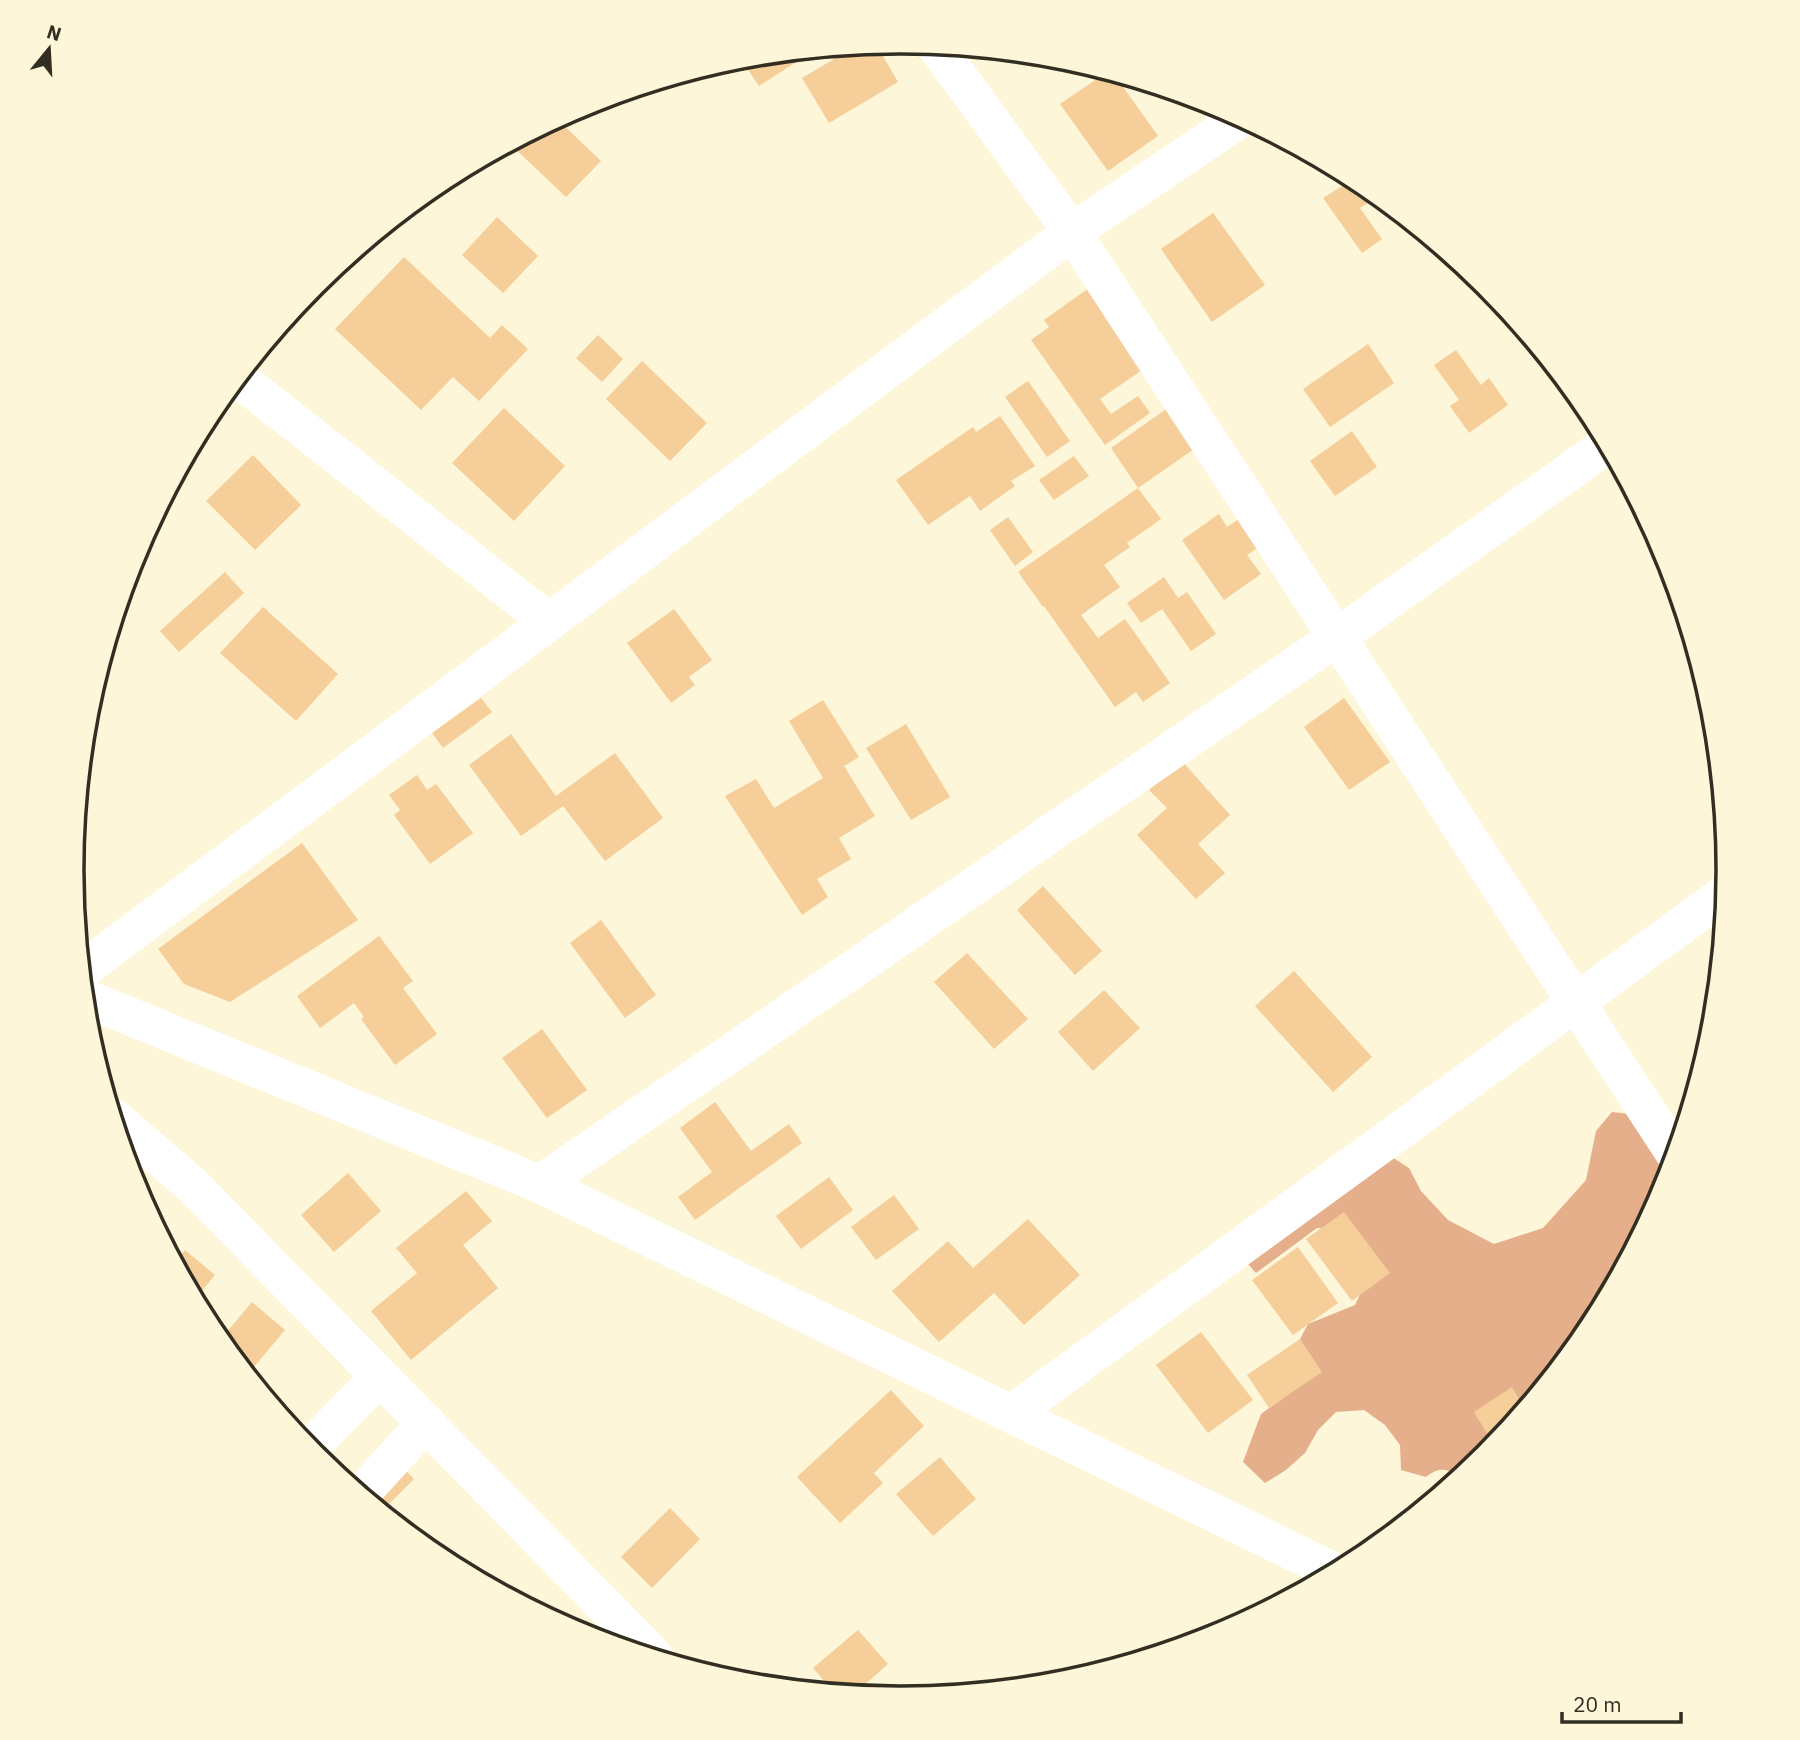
<svg xmlns="http://www.w3.org/2000/svg" width="1800" height="1740" font-family="'IBM Plex Sans',sans-serif">
<style>
.forest{fill:#e6af8b}
.building{fill:#f5ce99}
.lines{fill:none;stroke-linecap:round;stroke-linejoin:round}
.minor{stroke:#fff;stroke-width:38}
.rim{fill:none;stroke:#322e21;stroke-width:3.5}
</style>
<rect width="100%" height="100%" fill="#fef6d9"/>
<!-- forest -->
<path class="forest" d="M 1612,1112 L 1637,1115 L 1671,1167 L 1665,1187 L 1588,1330 L 1517,1417 L 1514,1413 L 1490,1417 L 1499,1439 L 1485,1456 L 1460,1477 C 1446,1468 1439,1467 1426,1477 L 1401,1470 L 1400,1445 L 1385,1425 L 1364,1410 L 1336,1412 L 1318,1430 L 1305,1453 L 1286,1470 L 1265,1483 L 1243,1462 L 1261,1414 L 1297,1388 L 1309,1367 L 1300,1339 L 1308,1324 L 1355,1305 L 1374,1266 L 1343,1228 L 1317,1228 L 1256,1273 L 1240,1255 L 1387,1154 L 1409,1168 L 1421,1191 L 1448,1220 L 1494,1244 L 1543,1228 L 1586,1180 L 1596,1131 Z"/>
<!-- building -->
<g class="building">
<path d="M 876,44 L 898,82 L 829,123 L 802,78 L 856,46 Z"/>
<path d="M 815,50 L 759,86 L 740,58 Z"/>
<path d="M 1107,72 L 1114,74 L 1158,136 L 1108,171 L 1060,104 Z"/>
<path d="M 557,119 L 601,161 L 566,197 L 510,144 Z"/>
<path d="M 1330,165 L 1360,182 L 1378,196 L 1360,208 L 1382,239 L 1362,253 L 1323,198 L 1344,185 Z"/>
<path d="M 1213,213 L 1265,285 L 1212,322 L 1161,249 Z"/>
<path d="M 497,217 L 538,256 L 503,293 L 462,255 Z"/>
<path d="M 404,257 L 490,338 L 502,325 L 528,349 L 479,401 L 453,377 L 421,410 L 335,329 Z"/>
<path d="M 1089,288 L 1145,368 L 1100,399 L 1111,414 L 1138,396 L 1150,413 L 1105,445 L 1031,340 L 1049,327 L 1044,320 Z"/>
<path d="M 598,335 L 623,359 L 602,382 L 576,358 Z"/>
<path d="M 1368,344 L 1394,383 L 1330,427 L 1303,389 Z"/>
<path d="M 1456,350 L 1481,385 L 1489,378 L 1508,405 L 1469,433 L 1450,406 L 1459,400 L 1434,365 Z"/>
<path d="M 642,361 L 707,423 L 670,461 L 606,399 Z"/>
<path d="M 1028,381 L 1070,441 L 1047,457 L 1005,397 Z"/>
<path d="M 1169,407 L 1197,447 L 1138,488 L 1111,448 Z"/>
<path d="M 504,408 L 565,466 L 514,521 L 452,463 Z"/>
<path d="M 1000,416 L 1035,466 L 1011,481 L 1015,486 L 980,511 L 970,496 L 928,525 L 896,480 L 973,427 L 976,432 Z"/>
<path d="M 1352,431 L 1377,467 L 1335,496 L 1310,461 Z"/>
<path d="M 253,455 L 301,505 L 255,550 L 206,501 Z"/>
<path d="M 1074,456 L 1089,476 L 1054,500 L 1039,480 Z"/>
<path d="M 1138,488 L 1161,519 L 1127,543 L 1130,547 L 1104,565 L 1120,587 L 1081,615 L 1098,638 L 1125,619 L 1170,683 L 1143,702 L 1136,692 L 1115,707 L 1044,606 L 1043,607 L 1018,572 Z"/>
<path d="M 1219,514 L 1227,527 L 1239,519 L 1259,547 L 1247,555 L 1261,574 L 1224,600 L 1182,540 Z"/>
<path d="M 1008,517 L 1033,552 L 1015,566 L 990,530 Z"/>
<path d="M 225,572 L 244,593 L 179,652 L 160,631 Z"/>
<path d="M 1164,577 L 1178,598 L 1187,592 L 1216,634 L 1191,651 L 1162,609 L 1141,623 L 1127,603 Z"/>
<path d="M 263,607 L 338,674 L 296,721 L 220,653 Z"/>
<path d="M 674,609 L 712,660 L 689,677 L 695,685 L 671,703 L 627,643 Z"/>
<path d="M 481,698 L 492,712 L 443,748 L 432,733 Z"/>
<path d="M 1344,698 L 1390,762 L 1349,790 L 1304,727 Z"/>
<path d="M 823,700 L 859,757 L 844,766 L 875,816 L 839,838 L 851,859 L 817,879 L 828,897 L 802,915 L 725,796 L 756,779 L 774,808 L 823,778 L 789,721 Z"/>
<path d="M 906,724 L 950,797 L 911,820 L 866,748 Z"/>
<path d="M 511,734 L 556,796 L 615,753 L 663,818 L 605,861 L 563,806 L 521,836 L 469,765 Z"/>
<path d="M 1182,761 L 1230,815 L 1198,844 L 1225,873 L 1196,899 L 1137,835 L 1167,808 L 1149,790 Z"/>
<path d="M 417,775 L 427,790 L 436,784 L 473,833 L 430,864 L 394,815 L 400,810 L 389,795 Z"/>
<path d="M 302,843 L 358,920 L 230,1002 L 184,984 L 158,949 Z"/>
<path d="M 1043,886 L 1102,951 L 1075,975 L 1017,910 Z"/>
<path d="M 601,920 L 656,995 L 625,1018 L 570,943 Z"/>
<path d="M 379,936 L 413,981 L 403,988 L 437,1034 L 395,1065 L 361,1019 L 364,1017 L 354,1003 L 320,1028 L 297,996 Z"/>
<path d="M 967,953 L 1028,1019 L 994,1049 L 934,982 Z"/>
<path d="M 1294,971 L 1372,1057 L 1333,1092 L 1255,1006 Z"/>
<path d="M 1104,990 L 1140,1028 L 1093,1071 L 1058,1032 Z"/>
<path d="M 542,1029 L 587,1090 L 547,1118 L 502,1058 Z"/>
<path d="M 715,1102 L 751,1151 L 789,1124 L 802,1143 L 695,1220 L 678,1197 L 712,1172 L 680,1128 Z"/>
<path d="M 348,1173 L 381,1211 L 334,1252 L 301,1215 Z"/>
<path d="M 829,1177 L 853,1210 L 801,1249 L 776,1216 Z"/>
<path d="M 466,1191 L 492,1221 L 463,1245 L 498,1288 L 411,1360 L 371,1311 L 417,1273 L 396,1248 Z"/>
<path d="M 894,1195 L 919,1229 L 876,1260 L 851,1227 Z"/>
<path d="M 1344,1212 L 1390,1273 L 1352,1301 L 1306,1239 Z"/>
<path d="M 1028,1219 L 1080,1275 L 1024,1325 L 994,1293 L 939,1342 L 892,1291 L 948,1241 L 973,1268 Z"/>
<path d="M 1298,1247 L 1338,1303 L 1293,1335 L 1252,1280 Z"/>
<path d="M 185,1250 L 215,1275 L 195,1299 L 175,1262 Z"/>
<path d="M 252,1302 L 285,1330 L 249,1373 L 220,1340 Z"/>
<path d="M 1201,1332 L 1253,1400 L 1208,1433 L 1156,1365 Z"/>
<path d="M 1300,1339 L 1322,1372 L 1269,1408 L 1247,1375 Z"/>
<path d="M 1512,1387 L 1524,1408 L 1494,1445 L 1474,1412 Z"/>
<path d="M 891,1390 L 924,1426 L 874,1473 L 883,1483 L 840,1523 L 797,1477 Z"/>
<path d="M 940,1457 L 976,1499 L 933,1536 L 896,1494 Z"/>
<path d="M 398,1462 L 414,1479 L 382,1511 L 364,1496 Z"/>
<path d="M 670,1508 L 700,1539 L 652,1588 L 621,1557 Z"/>
<path d="M 858,1630 L 888,1664 L 854,1694 L 833,1691 L 813,1668 Z"/>
</g>
<g class="lines">
<!-- minor -->
<g class="minor">
<path d="M 936,46 L 1072,232 L 1675,1154"/>
<path d="M 238,378 L 549,622"/>
<path d="M 82,970 L 1072,232 L 1241,118"/>
<path d="M 85,998 L 540,1184 L 1335,1572"/>
<path d="M 114,1118 L 193,1186 L 654,1656"/>
<path d="M 540,1184 L 1337,637 L 1607,445"/>
<path d="M 1011,1414 L 1726,893"/>
<path d="M 309,1449 L 380,1376"/>
<path d="M 361,1494 L 426,1423"/>
</g>
</g>
<!-- crop -->
<path d="M0 0H1800V1740H0ZM84 870a816 816 0 1 1 1632 0a816 816 0 1 1-1632 0Z" fill="#fef6d9" fill-rule="evenodd"/>
<path class="rim" d="M84 870a816 816 0 1 1 1632 0a816 816 0 1 1-1632 0Z"/>
<!-- north arrow -->
<g transform="translate(49 49) rotate(18)" stroke="#fef6d9" stroke-width="5" paint-order="stroke">
<path d="M0-5L12 26L0 18L-12 26Z" fill="#322e21"/>
<text y="-10" font-size="19" font-weight="bold" text-anchor="middle" fill="#322e21">N</text>
</g>
<!-- scale -->
<path d="M1562 1712v10h119v-10" fill="none" stroke="#322e21" stroke-width="3.5"/>
<text x="1573" y="1712" font-size="21" fill="#322e21" stroke="#fef6d9" stroke-width="5" paint-order="stroke">20 m</text>
</svg>
